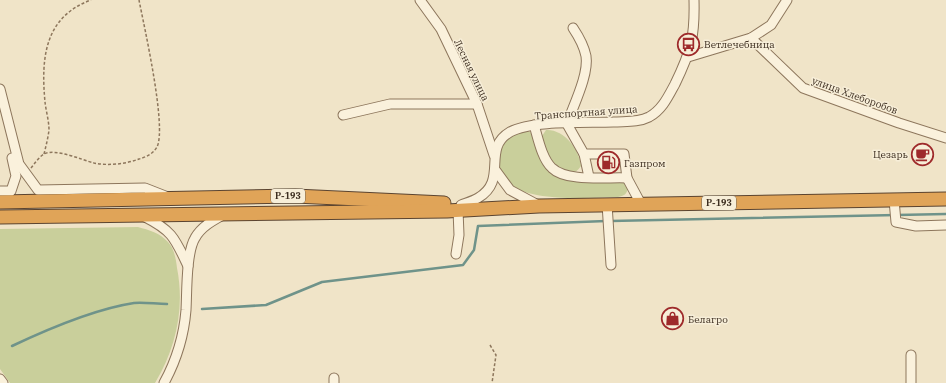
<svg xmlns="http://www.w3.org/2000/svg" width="946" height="383" font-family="'IBM Plex Serif',serif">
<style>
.green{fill:#c9cf9b}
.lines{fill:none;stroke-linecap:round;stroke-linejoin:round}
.stream{stroke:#6f938a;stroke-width:2.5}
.minor-casing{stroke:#8d765c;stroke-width:11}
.highway-casing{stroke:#5b4430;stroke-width:15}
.path{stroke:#8d765c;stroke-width:1.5;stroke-dasharray:3 2;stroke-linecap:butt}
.minor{stroke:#faf1dc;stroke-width:9}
.highway{stroke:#e0a458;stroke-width:13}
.labels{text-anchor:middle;stroke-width:3;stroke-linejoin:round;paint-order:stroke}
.shield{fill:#f7eed8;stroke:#756857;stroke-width:1}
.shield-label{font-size:9px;font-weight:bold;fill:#3d2e20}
.poi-label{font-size:10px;fill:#3d2e20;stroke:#f7eed8;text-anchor:start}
.street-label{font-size:10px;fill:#3d2e20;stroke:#f7eed8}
</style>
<rect width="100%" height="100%" fill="#f0e4c8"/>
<!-- green -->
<g class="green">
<path d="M 524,130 L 530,132 L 535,137 L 551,172 L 624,182 L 628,188 C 627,194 624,196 618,197 C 587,197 494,208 499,158 C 501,142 510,136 524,130 Z"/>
<path d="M 546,130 C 564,129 579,149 581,166 C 577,172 574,173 568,172 C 550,168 547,152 542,136 Z"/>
<path d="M 138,227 C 149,230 160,233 168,242 C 174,248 176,259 177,268 C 185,308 176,348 155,383 L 10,383 L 0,369 L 0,229 Z"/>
</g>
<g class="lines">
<!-- stream -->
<g class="stream">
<path d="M 611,221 L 946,214"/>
<path d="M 202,309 L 266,305 L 322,282 L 463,265 L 474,250 L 478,226 L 606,221"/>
<path d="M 12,346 C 48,329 94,309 134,303 C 144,302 156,304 167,304"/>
</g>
<defs>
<g id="minor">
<path d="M 420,0 L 441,29 L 477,104 L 494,155"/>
<path d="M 573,28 C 579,37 584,46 586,56 C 589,75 573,106 567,124 L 584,154 L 624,154 L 627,178 L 641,204"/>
<path d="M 751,38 L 803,88 L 899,123 L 946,138"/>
<path d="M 688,57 L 751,38 L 771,25 L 787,0"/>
<path d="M 0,89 L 19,164 L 38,190 L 145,188 L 168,197"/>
<path d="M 343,115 L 390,104 L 477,104"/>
<path d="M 534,125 C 538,138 542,159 552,168 C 566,182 607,177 627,178"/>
<path d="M 584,154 L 589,177"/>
<path d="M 496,171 L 510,190 L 538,205"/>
<path d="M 0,191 L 11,191 L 16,176 L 12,158"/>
<path d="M 894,200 L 896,222 L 916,226 L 946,225"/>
<path d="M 607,204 L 611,265"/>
<path d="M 461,205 C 466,203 473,201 478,198 C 509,180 481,149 510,132 C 531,120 587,123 613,122 C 625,121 637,123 649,117 C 662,110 668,97 675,84 C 691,51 695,37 694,0"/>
<path d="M 145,217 C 173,231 175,239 188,266"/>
<path d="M 456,254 L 459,235 L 458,210"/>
<path d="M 0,379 L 3,383"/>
<path d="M 164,383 C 176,361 184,335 186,310 C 187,292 186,253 195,238 C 201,227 212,221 223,215"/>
<path d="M 334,383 L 334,378"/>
<path d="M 911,383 L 911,355"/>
</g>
<g id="highway">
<path d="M 0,202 L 295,196 L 444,203"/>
<path d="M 0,217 L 447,211 L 539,206 L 946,199"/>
</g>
</defs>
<!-- minor casing -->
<use href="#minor" class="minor-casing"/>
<!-- highway casing -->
<use href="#highway" class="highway-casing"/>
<!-- path -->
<g class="path">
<path d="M 44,154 C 46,146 48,138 49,130 C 49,121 46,111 45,102 C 41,59 44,17 91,0"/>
<path d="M 31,168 C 35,163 39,157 44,154 C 56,148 82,160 94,163 C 108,166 126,164 139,159 C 146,157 153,154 157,147 C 167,127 144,26 139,0"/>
<path d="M 490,345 L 496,355 L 492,383"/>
</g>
<!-- minor -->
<use href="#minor" class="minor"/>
<!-- highway -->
<use href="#highway" class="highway"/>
</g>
<!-- icons -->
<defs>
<symbol id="bus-ring" viewBox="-11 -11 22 22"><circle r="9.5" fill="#f7eed8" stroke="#9e2a2b" stroke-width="1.5"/><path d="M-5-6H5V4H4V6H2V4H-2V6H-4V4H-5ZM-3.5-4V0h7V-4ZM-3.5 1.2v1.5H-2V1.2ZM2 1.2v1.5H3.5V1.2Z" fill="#9e2a2b"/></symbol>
<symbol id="cafe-ring" viewBox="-11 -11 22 22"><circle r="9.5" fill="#f7eed8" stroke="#9e2a2b" stroke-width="1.5"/><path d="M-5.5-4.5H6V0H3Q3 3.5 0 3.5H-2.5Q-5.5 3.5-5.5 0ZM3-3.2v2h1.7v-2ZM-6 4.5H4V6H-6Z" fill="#9e2a2b"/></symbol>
<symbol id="fuel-ring" viewBox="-11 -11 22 22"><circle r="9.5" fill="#f7eed8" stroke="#9e2a2b" stroke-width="1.5"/><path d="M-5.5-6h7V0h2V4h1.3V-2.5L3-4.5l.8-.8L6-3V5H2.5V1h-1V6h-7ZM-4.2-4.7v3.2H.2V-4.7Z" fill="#9e2a2b"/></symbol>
<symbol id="shop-ring" viewBox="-11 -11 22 22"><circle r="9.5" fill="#f7eed8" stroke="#9e2a2b" stroke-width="1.5"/><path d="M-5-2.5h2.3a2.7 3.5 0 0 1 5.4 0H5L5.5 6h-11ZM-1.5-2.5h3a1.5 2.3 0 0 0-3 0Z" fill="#9e2a2b"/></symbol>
</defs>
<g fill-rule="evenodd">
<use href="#bus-ring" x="676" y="32" width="25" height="25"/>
<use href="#cafe-ring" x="910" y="142" width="25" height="25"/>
<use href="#fuel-ring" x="596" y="150" width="25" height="25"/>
<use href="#shop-ring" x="660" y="306" width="25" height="25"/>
</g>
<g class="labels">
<!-- shield labels -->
<g class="shield">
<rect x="271" y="189" width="34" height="14" rx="3"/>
<rect x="702" y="196" width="34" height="14" rx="3"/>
</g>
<g class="shield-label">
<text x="288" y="199">Р-193</text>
<text x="719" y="206">Р-193</text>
</g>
<!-- poi labels -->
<g class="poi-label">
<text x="704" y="48">Ветлечебница</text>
<text x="908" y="158" text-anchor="end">Цезарь</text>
<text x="624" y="167">Газпром</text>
<text x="688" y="323">Белагро</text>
</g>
<!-- street labels -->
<g class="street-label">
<text transform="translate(472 70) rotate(64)" y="4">Лесная улица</text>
<text transform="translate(855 95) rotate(20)" y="4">улица Хлеборобов</text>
<text transform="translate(586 112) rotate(-4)" y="4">Транспортная улица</text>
</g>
</g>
</svg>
